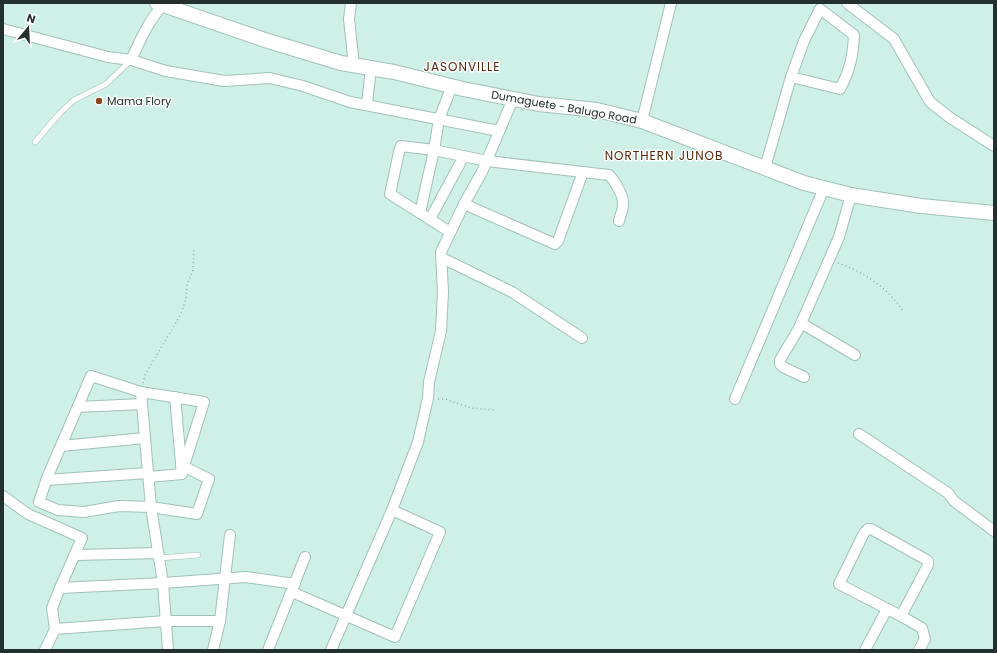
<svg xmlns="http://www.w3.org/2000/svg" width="997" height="653" font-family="Poppins,sans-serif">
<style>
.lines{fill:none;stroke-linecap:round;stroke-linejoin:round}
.lane-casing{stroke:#a1c1b8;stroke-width:6}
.street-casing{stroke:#a1c1b8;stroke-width:12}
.secondary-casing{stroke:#a1c1b8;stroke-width:16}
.path{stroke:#94ada6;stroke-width:1.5;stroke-dasharray:1 3;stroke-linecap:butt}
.lane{stroke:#fff;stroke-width:5}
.street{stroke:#fff;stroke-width:10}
.secondary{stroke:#fff;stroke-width:14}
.poi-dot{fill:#8c4620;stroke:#fff;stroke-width:1.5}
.labels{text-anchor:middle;stroke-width:3;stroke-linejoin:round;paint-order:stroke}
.poi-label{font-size:11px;fill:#24302d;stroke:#fff;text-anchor:start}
.street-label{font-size:11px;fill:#24302d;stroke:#fff}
.neighbourhood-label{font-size:12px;letter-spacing:1px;fill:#55260b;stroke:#fff}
</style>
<rect width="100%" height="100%" fill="#cff0e6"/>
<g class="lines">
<defs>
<g id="lane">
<path d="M 35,142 L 60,113 L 74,100 L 106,84 L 131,60"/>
<path d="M 159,558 L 198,555"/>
</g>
<g id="street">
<path d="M 351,3 L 349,19 L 354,65"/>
<path d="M 847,3 L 894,39 L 930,102 L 949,117 L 994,146"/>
<path d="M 3,29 L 108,57 L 131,60 L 166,71 L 224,81 L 270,78 L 303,86 L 350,102 L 499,131"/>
<path d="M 131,60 C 140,41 148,21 163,5"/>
<path d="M 367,104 L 371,68"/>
<path d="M 642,121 L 671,3"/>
<path d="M 765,168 L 791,77 L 804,41 L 820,9 L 854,35 C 853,56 850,70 840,89 L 791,77"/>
<path d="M 464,204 L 555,244 L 558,241 L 583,172"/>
<path d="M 420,213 L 434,150 L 439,119 L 452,86"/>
<path d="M 430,219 L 464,156"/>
<path d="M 450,232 L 390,194 L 399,152 L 401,146 L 434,150 L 487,161 L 609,175 C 615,181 624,196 623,205 C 623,210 620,216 619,221"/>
<path d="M 442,258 L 512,292 L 582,338"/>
<path d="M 801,323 L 855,355"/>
<path d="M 804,377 L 783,367 L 780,364 L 780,360 L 799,328 L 839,237 L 851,195"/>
<path d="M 141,392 L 151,507 L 163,583 L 168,650"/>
<path d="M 735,399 L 824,188"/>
<path d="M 78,407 L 142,404"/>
<path d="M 859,434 L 948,493 L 954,501 L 994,531"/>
<path d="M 61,446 L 145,438"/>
<path d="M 181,465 L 209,479 L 197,514 L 151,507 L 119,506 L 84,512 L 58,510 L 39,502 L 47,478 L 91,376 L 141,392 L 204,402 L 184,466"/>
<path d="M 149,477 L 182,474 L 175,397"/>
<path d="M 46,480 L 148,473"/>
<path d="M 3,496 L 28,514 L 82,538 L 60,588 L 52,608 L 55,629 L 45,650"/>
<path d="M 76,555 L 158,553"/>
<path d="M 60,588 L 163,583 L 246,577 L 295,584"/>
<path d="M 292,592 L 395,637 L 440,532 L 392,510"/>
<path d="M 901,616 L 928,565 L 928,561 L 925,559 L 871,529 L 868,529 L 864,533 L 839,584 L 901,616 L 922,628 L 925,639 L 919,650"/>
<path d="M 55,629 L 166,621 L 220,621"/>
<path d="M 213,650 L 220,621 L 230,535"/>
<path d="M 268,650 L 305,557"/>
<path d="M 331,650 L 392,510 L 418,442 L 428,398 L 429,382 L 441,331 L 443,292 L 441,252 L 464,204 L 482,172 L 513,99"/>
<path d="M 865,650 L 887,609"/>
</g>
<path id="secondary" d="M 157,3 L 265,40 L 341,63 L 394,72 L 463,89 L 539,104 L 597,110 L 642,121 L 804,183 L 851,195 L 921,206 L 994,213"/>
</defs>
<!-- lane casing -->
<use href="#lane" class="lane-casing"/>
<!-- street casing -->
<use href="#street" class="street-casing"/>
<!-- secondary casing -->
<use href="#secondary" class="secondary-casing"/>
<!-- path -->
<g class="path">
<path d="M 838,263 C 863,271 889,289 903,311"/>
<path d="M 143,383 L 145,375 L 181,314 L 186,299 L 187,285 L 193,270 L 194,249"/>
<path d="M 438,399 L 445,399 L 471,408 L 494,410"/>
</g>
<!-- lane -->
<use href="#lane" class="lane"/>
<!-- street -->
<use href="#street" class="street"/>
<!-- secondary -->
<use href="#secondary" class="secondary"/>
</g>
<!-- markers -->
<circle class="poi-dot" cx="99" cy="101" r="4"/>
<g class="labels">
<!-- poi labels -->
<g class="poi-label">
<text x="107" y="105">Mama Flory</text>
</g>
<!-- street labels -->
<g class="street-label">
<text transform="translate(564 107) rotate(10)" y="4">Dumaguete - Balugo Road</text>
</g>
<!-- neighbourhood labels -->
<g class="neighbourhood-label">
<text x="462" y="71">JASONVILLE</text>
<text x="664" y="160">NORTHERN JUNOB</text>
</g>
</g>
<!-- border -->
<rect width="997" height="653" fill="none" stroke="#24302d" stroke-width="8"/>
<!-- north arrow -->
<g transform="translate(28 28) rotate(18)" stroke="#ffffff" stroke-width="3" paint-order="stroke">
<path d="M0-3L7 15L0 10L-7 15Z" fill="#24302d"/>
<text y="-6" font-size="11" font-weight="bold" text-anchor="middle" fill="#24302d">N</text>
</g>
</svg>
